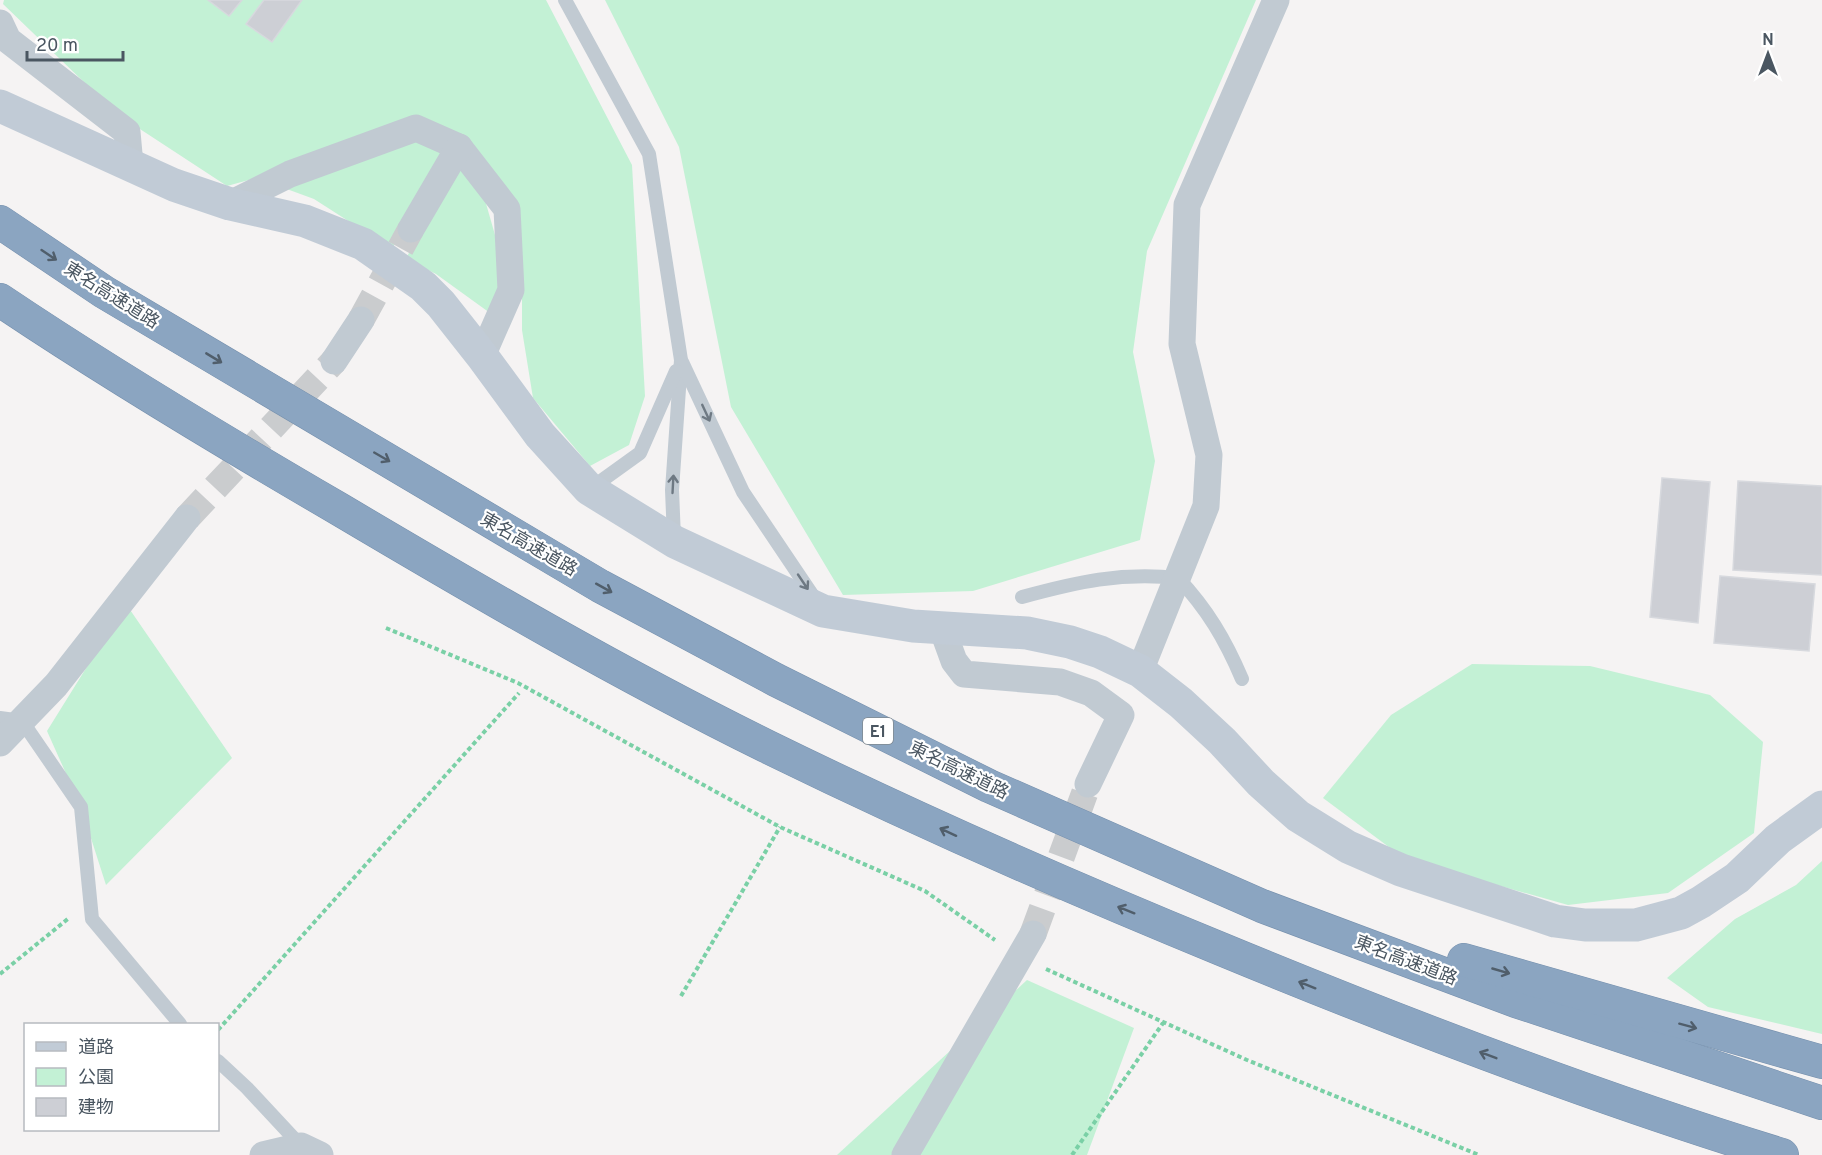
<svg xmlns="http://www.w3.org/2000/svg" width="1822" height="1155" font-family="Overpass,'Noto Sans JP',sans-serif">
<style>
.green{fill:#c3f1d5}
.building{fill:#cdcfd5;stroke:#d7d9de;stroke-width:1.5}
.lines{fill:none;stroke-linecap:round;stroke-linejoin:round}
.street-tunnel{stroke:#caccce;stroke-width:27;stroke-dasharray:27 14;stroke-linecap:butt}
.highway-casing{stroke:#7690ad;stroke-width:34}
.path{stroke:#7ad0a6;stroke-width:4;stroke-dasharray:4.5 3;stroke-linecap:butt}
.lane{stroke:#c1cad2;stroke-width:14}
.street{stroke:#c1cad2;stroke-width:27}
.secondary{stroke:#c1cbd6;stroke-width:33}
.highway{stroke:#8ba5c1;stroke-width:33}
.oneway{stroke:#505e6b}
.oneway2{stroke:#6e7983}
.labels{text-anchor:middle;stroke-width:4.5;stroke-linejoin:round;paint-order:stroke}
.shield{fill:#fff;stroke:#808990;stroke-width:1.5}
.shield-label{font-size:16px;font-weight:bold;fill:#4a5661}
.street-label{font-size:18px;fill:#4a5661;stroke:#fff}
</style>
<rect width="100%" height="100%" fill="#f5f3f3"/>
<!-- green -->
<g class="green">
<path d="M 4,0 L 546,0 L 632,165 L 645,396 L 629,445 L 590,466 L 533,398 L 522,330 L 522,244 L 462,152 L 416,128 L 363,148 L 227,186 L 117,114 L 3,4 Z"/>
<path d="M 605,0 L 1256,0 L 1147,251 L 1133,352 L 1155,461 L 1140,540 L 973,591 L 843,595 L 731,407 L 679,147 Z"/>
<path d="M 416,133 L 445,156 L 392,249 L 314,199 L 284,188 Z"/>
<path d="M 453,161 L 481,186 L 507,277 L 490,313 L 436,274 L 406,259 Z"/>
<path d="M 126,604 L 232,758 L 106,885 L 81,807 L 47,731 Z"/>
<path d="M 1472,664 L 1590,666 L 1710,695 L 1763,742 L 1754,833 L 1668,893 L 1568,905 L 1405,859 L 1323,798 L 1391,715 Z"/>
<path d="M 1822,861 L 1822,1034 L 1708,1007 L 1667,978 L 1735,919 L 1796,885 Z"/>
<path d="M 1027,980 L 1134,1028 L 1087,1155 L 837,1155 Z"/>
</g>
<!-- building -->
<g class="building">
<path d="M 208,0 L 242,0 L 229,16 Z"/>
<path d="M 264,0 L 302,0 L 272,42 L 246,24 Z"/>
<path d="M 1662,478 L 1710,482 L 1698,623 L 1650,617 Z"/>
<path d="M 1738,481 L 1822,486 L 1822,575 L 1733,570 Z"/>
<path d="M 1720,576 L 1815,584 L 1809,651 L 1714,643 Z"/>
</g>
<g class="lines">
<!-- street-tunnel -->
<g class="street-tunnel">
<path d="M 361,320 L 411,229"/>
<path d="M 187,518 L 334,361"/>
<path d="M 1033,934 L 1088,784"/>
</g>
<defs>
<g id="highway">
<path d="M 0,222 L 104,292 L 600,586 L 776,680 L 989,786 L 1262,906 L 1516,1001 L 1822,1103"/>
<path d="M 0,300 C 110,374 224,442 339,509 C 479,592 620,674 766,746 C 915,819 1067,886 1221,949 C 1405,1025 1592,1097 1782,1155"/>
<path d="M 1464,960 L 1822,1062"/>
</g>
</defs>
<!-- highway casing -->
<use href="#highway" class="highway-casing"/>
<!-- path -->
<g class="path">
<path d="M 386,628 L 518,683 L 780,827 L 925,891 L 995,940"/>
<path d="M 1046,969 L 1247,1060 L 1479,1155"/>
<path d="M 0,974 L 69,918"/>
<path d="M 681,996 L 780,827"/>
<path d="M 218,1030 L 519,693"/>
<path d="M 1072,1155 L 1163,1023"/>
</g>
<!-- lane -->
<g class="lane">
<path d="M 565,0 L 649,154 L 681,360 L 672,490 L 674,538"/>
<path d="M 682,362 L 743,492 L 815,599"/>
<path d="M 590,489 L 640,453 L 676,371"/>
<path d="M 1022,597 C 1077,582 1120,572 1178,578 C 1207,609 1225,639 1242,679"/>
<path d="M 0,718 L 22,721 L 81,807 L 92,919 L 180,1024"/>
<path d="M 218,1061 L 247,1088 L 301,1146"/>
</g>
<!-- street -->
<g class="street">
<path d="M 0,23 L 8,40 L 127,132 L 130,165"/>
<path d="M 230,204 L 290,174 L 416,128 L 459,147 L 507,209 L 511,290 L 482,356"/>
<path d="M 411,229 L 459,147"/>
<path d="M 334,361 L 361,320"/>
<path d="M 942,628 L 954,661 L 964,674 L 1060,682 L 1091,693 L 1121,715 L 1088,784"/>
<path d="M 1140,671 L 1206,506 L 1209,455 L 1182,344 L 1187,205 L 1276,0"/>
<path d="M 0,743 L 56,685 L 187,518"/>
<path d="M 263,1155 L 301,1146 L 320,1155"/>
<path d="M 905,1155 L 1033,934"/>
</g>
<!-- secondary -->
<path class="secondary" d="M 0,106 L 174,185 L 230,204 L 305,221 L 363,244 L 423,286 L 441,304 L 482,356 L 540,435 L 589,489 L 675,542 L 823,611 L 913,626 L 1027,633 L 1070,642 L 1100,652 L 1140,671 L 1181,703 L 1222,741 L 1261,783 L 1298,816 L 1348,847 L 1401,870 L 1555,921 L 1585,925 L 1636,925 L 1681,913 L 1701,902 L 1737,878 L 1778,839 L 1822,807"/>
<!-- highway -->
<use href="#highway" class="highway"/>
</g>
<!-- one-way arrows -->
<defs><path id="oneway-shaft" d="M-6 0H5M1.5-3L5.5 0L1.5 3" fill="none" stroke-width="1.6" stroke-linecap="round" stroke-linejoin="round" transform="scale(1.5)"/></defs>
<g class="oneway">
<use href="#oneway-shaft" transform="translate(49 255) rotate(34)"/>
<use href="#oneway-shaft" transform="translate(214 358) rotate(31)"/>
<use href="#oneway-shaft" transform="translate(382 457) rotate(30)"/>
<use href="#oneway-shaft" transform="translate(604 588) rotate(29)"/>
<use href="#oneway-shaft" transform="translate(948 832) rotate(-155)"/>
<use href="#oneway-shaft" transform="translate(1126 910) rotate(-158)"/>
<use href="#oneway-shaft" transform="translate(1501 971) rotate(16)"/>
<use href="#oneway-shaft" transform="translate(1307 985) rotate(-158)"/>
<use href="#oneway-shaft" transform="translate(1688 1026) rotate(15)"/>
<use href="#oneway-shaft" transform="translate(1488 1055) rotate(-159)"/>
</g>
<g class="oneway2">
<use href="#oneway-shaft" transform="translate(706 413) rotate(65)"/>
<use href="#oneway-shaft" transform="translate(673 484) rotate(-87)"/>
<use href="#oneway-shaft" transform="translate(803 582) rotate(56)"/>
</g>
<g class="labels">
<!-- shield labels -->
<rect class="shield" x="863" y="718" width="30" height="26" rx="4.5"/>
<g class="shield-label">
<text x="878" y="737">E1</text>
</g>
<!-- street labels -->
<g class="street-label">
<text transform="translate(112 295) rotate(32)" y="6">東名高速道路</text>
<text transform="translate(529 544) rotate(30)" y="6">東名高速道路</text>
<text transform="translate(959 770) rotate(26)" y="6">東名高速道路</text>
<text transform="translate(1406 960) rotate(21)" y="6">東名高速道路</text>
</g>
</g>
<!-- legend -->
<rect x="24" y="1023" width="195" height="108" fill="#ffffff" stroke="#b7bbc0" stroke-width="1.5"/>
<rect x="36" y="1042" width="30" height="9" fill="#c1cbd6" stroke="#b7bbc0" stroke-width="1.5"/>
<text x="78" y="1053" font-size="18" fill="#4a5661">道路</text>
<rect x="36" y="1068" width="30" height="18" fill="#c3f1d5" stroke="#b7bbc0" stroke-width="1.5"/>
<text x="78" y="1083" font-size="18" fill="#4a5661">公園</text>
<rect x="36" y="1098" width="30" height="18" fill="#cdcfd5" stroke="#b7bbc0" stroke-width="1.5"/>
<text x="78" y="1113" font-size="18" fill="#4a5661">建物</text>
<!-- north arrow -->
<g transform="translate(1768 54)" stroke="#ffffff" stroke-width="4.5" paint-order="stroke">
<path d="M0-4.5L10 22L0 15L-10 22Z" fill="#4a5661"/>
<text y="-9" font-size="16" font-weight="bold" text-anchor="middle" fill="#4a5661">N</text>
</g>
<!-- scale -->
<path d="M27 51v9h96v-9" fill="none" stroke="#4a5661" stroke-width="3"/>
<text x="36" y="51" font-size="18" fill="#4a5661" stroke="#ffffff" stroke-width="4.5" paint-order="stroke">20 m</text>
</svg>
